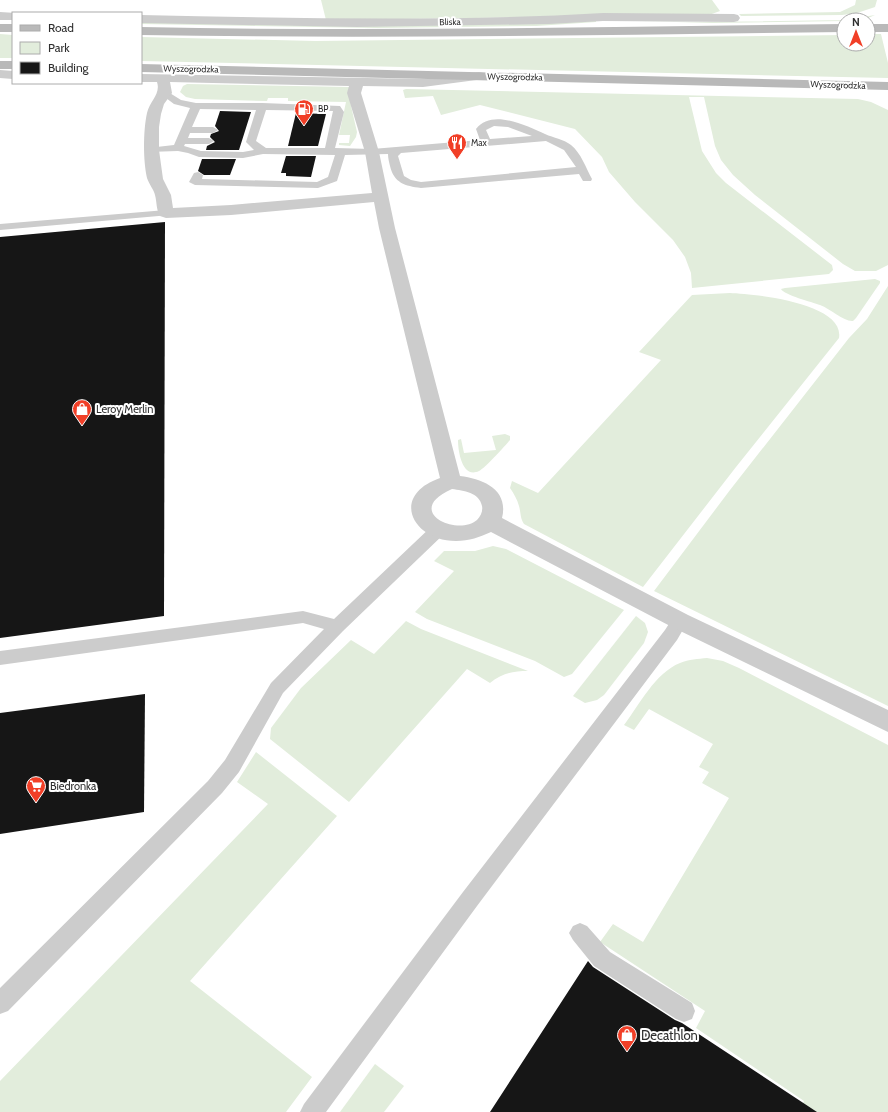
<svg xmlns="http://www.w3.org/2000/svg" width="888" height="1112" font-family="Cabin,sans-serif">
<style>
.green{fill:#e2eddc}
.building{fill:#161616}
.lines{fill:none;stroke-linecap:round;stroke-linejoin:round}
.service{fill:#ccc;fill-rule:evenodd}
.minor{fill:#ccc;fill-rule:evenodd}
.secondary{fill:#b9b9b9;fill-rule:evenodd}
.labels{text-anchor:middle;stroke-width:4;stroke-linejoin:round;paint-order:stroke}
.far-street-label{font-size:9px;fill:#2f2f2f;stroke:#fff}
.far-poi-label{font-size:9px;fill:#2f2f2f;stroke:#fff;text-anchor:start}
.poi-label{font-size:11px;fill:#2f2f2f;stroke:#fff;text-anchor:start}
.near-poi-label{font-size:13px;fill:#2f2f2f;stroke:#fff;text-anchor:start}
</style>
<rect width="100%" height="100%" fill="#fff"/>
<!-- green -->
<g class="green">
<path d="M 321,0 L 712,0 L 720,11 L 709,15 L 326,20 Z"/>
<path d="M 856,0 L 877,0 L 875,7 L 857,13 L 842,15 L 741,16 L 739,14 L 840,12 L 855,5 Z"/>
<path d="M 875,15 L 866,19 L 844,20 L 844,21 L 713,23 L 640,21 L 707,22 L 845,20 Z"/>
<path d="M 596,20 L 596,22 L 536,26 L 377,28 L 141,24 L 141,22 Z"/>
<path d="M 0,34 L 13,35 L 13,58 L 0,58 Z"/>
<path d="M 868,34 L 881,34 L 888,63 L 888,78 L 141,61 L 141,37 L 315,41 L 844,35 L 844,44 L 868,44 Z"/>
<path d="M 187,84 L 349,87 L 351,106 L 357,132 L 356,137 L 350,146 L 339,145 L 339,143 L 349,143 L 350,135 L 339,135 L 346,102 L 288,101 L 288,98 L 268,98 L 267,101 L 195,99 L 186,97 L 180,92 L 183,86 Z"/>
<path d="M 406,89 L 858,99 L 871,102 L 888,110 L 888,265 L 876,271 L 855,271 L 843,264 L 755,195 L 733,175 L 721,160 L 715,146 L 704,97 L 689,97 L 702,151 L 716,173 L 726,183 L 832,265 L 833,270 L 829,274 L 692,288 L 691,273 L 685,257 L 673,240 L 635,202 L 609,172 L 602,157 L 575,129 L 480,105 L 441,115 L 433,96 L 405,98 L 403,90 Z"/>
<path d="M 875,279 L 880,281 L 880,283 L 856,318 L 853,321 C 844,322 831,309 820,305 C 812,302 784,295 781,289 L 785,288 Z"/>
<path d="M 888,286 L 888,706 L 654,591 L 730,490 L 849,338 L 867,319 Z"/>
<path d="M 730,293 C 754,294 845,303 839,338 L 736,467 L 643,587 L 524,524 C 520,518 521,513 519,506 C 517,499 514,494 510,488 L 512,481 L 538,493 L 661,360 L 639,352 L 692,295 Z"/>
<path d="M 505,434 L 510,436 L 510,440 C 505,446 484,469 479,471 C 462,479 458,451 458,440 L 461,439 L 464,453 L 496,450 L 492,436 Z"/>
<path d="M 493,546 L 506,549 L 624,610 L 572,674 L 564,677 L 535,661 L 427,619 L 415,612 L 454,571 L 434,561 L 444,551 L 475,551 Z"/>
<path d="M 636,616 L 645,623 L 648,632 L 644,643 L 604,695 L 597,700 L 585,703 L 573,696 Z"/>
<path d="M 406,621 L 421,629 L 528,671 C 513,671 502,673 490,683 L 467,669 L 349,802 L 270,739 L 271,728 L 301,688 L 351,640 L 374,654 Z"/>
<path d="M 707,658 L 723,661 L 739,668 L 888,745 L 888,1112 L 799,1112 L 804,1101 L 696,1028 L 705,1011 L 600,942 L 613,924 L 643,942 L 729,798 L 702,783 L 709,772 L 699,767 L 713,744 L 649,709 L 634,730 L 624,725 C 640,704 655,673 680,663 C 689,659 698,659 707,658 Z"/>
<path d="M 256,752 L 337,816 L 190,981 L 312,1077 L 286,1112 L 0,1112 L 0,1081 L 268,804 L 237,782 Z"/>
<path d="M 375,1064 L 404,1086 L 384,1112 L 340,1112 Z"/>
</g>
<!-- building -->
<g class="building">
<path d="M 220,111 L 251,112 L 239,150 L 206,150 L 207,146 L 215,142 L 210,137 L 211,134 L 219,131 L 215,126 Z"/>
<path d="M 296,113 L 326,114 L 318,146 L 288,146 Z"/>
<path d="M 286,156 L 316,156 L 311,177 L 286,176 L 286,173 L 281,173 Z"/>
<path d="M 202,159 L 236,159 L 230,175 L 204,175 L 198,171 Z"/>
<path d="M 165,222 L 164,616 L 0,638 L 0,237 Z"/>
<path d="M 145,694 L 144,812 L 0,834 L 0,713 Z"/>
<path d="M 588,961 L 593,967 L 675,1020 L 682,1023 L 817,1112 L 490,1112 Z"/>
</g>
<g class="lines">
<!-- service -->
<g class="service">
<path d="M 165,90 L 181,100 L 196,103 L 262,103 L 340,106 L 344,112 L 335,148 L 372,149 L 480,140 L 476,129 C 492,108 527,126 545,134 C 554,138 563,139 571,145 C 581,153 586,168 592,179 L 591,181 L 583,181 L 579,174 L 421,188 C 405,186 394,183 390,166 C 389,162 388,158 388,154 L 345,155 L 337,181 L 318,188 L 195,185 L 189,182 L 194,173 L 198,172 L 203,175 L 202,179 L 317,182 L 328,177 L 335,155 L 263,154 L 243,158 L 199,157 L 188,153 L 178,151 L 148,152 L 147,150 L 148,148 L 174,145 L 190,108 L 174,104 L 162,95 L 160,93 L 162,91 ZM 200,109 L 256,110 L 246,142 L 254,150 L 243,152 L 201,151 L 184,146 L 185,144 L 209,144 L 214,141 L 209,138 L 188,138 L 190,133 L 213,133 L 218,130 L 213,127 L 192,127 ZM 266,110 L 333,111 L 325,148 L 266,148 L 256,141 ZM 494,126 L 508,127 L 532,136 L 490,139 L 486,130 ZM 546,141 L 564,150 L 576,167 L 421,182 L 411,180 L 404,176 L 398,156 L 401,153 Z"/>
<path d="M 166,210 L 170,211 L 172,213 L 170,215 L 0,230 L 0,224 Z"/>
<path d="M 439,523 L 445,525 L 447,529 L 445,533 L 343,631 L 283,693 L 239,772 L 222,793 L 8,1011 L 0,1014 L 0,988 L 208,781 L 225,760 L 271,683 L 324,629 L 303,623 L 0,665 L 0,651 L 303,611 L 334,619 L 433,525 Z"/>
<path d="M 680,614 L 686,616 L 688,621 L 677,640 L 477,906 L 326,1112 L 300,1112 L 304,1104 L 463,892 L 665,630 L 674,616 Z"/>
<path d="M 580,923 L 587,926 L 610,952 L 692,1003 L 695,1011 L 692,1019 L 684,1022 L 676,1019 L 594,966 L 573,940 L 569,933 L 573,926 Z"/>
</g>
<!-- minor -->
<g class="minor">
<path d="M 0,12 L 16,13 L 13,13 L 13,20 L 0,20 Z"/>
<path d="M 603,13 L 734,14 L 738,15 L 740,18 L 738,21 L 734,22 L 603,21 L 549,24 L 357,27 L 141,23 L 141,15 C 295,18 449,22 603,13 Z"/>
<path d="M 0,70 L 13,71 L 13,79 L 0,78 Z"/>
<path d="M 479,72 L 484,73 L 486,76 L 484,79 L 423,87 L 363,86 L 361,93 L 379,152 L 395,228 L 460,476 C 484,479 509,490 502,518 L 688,615 L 888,710 L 888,732 L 672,627 L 491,532 C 480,537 469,541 456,541 C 413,541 389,496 440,478 L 379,228 L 374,202 L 231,215 L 166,218 L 160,216 C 156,210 157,202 155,195 C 154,190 149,184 147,178 C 143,161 143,131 147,113 C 150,101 161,94 157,82 L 141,82 L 141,74 L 423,79 ZM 170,82 L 349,86 L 347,93 L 365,152 L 372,193 L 231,205 L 173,208 L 171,195 L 163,179 L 159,150 L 159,127 L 161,114 L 164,104 L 172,93 ZM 452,489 C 464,491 479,492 482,506 C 483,511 481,516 477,520 C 457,537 402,511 452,489 Z"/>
</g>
<!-- secondary -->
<g class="secondary">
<rect x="0" y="24" width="13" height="8"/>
<path d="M 844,24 L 844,32 C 610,35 375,39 141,35 L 141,27 C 375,32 610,27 844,24 Z"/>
<rect x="868" y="24" width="20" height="8"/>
<rect x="0" y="61" width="13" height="8"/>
<path d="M 141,64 L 888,82 L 888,90 L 141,72 Z"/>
</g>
</g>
<!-- icons -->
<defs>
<symbol id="fuel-pin" viewBox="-11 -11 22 30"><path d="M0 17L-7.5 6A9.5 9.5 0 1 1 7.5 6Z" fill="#f13f27" stroke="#fff"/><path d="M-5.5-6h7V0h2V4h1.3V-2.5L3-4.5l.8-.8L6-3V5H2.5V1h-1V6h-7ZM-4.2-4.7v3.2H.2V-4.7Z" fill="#fff"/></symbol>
<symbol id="restaurant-pin" viewBox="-11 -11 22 30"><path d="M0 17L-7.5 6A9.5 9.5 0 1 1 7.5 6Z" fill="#f13f27" stroke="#fff"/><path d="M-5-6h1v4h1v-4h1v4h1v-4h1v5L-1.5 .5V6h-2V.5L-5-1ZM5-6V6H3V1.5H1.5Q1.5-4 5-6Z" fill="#fff"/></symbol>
<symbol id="shop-pin" viewBox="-11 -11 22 30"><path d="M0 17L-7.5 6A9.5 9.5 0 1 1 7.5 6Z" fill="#f13f27" stroke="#fff"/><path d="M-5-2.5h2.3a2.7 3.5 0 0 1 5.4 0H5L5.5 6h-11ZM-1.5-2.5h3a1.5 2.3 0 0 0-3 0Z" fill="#fff"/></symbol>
<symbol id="supermarket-pin" viewBox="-11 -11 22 30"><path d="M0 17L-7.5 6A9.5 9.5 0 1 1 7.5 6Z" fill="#f13f27" stroke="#fff"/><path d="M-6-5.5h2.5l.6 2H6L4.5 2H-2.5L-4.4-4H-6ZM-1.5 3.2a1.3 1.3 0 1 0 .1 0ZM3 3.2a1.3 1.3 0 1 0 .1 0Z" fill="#fff"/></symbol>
</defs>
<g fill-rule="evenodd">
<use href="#fuel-pin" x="293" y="98" width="22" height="30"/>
<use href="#restaurant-pin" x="446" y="132" width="22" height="30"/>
<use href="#shop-pin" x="71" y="398" width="22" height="30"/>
<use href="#supermarket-pin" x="25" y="775" width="22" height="30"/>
<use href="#shop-pin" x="616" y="1024" width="22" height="30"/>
</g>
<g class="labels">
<!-- far-street labels -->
<g class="far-street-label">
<text transform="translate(450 22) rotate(-1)" y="3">Bliska</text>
<text transform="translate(191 69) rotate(1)" y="3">Wyszogrodzka</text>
<text transform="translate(515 77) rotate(1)" y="3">Wyszogrodzka</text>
<text transform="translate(838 85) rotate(2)" y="3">Wyszogrodzka</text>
</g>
<!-- far-poi labels -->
<g class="far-poi-label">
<text x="318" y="112">BP</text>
<text x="471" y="146">Max</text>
</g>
<!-- poi labels -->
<g class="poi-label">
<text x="96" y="413">Leroy Merlin</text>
<text x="50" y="790">Biedronka</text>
</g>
<!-- near-poi labels -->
<g class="near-poi-label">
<text x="641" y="1040">Decathlon</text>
</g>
</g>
<!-- legend -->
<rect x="12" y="12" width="130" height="72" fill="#ffffff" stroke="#acacac"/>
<rect x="20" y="25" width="20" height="6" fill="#b9b9b9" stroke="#acacac"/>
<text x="48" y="32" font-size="12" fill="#2f2f2f">Road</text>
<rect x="20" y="42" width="20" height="12" fill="#e2eddc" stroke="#acacac"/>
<text x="48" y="52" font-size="12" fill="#2f2f2f">Park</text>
<rect x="20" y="62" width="20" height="12" fill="#161616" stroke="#acacac"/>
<text x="48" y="72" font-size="12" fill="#2f2f2f">Building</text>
<!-- north arrow -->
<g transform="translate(856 32)"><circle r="19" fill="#ffffff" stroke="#acacac"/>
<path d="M0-3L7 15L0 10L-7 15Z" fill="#f13f27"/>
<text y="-6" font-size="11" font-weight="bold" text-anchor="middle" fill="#2f2f2f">N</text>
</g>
</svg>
